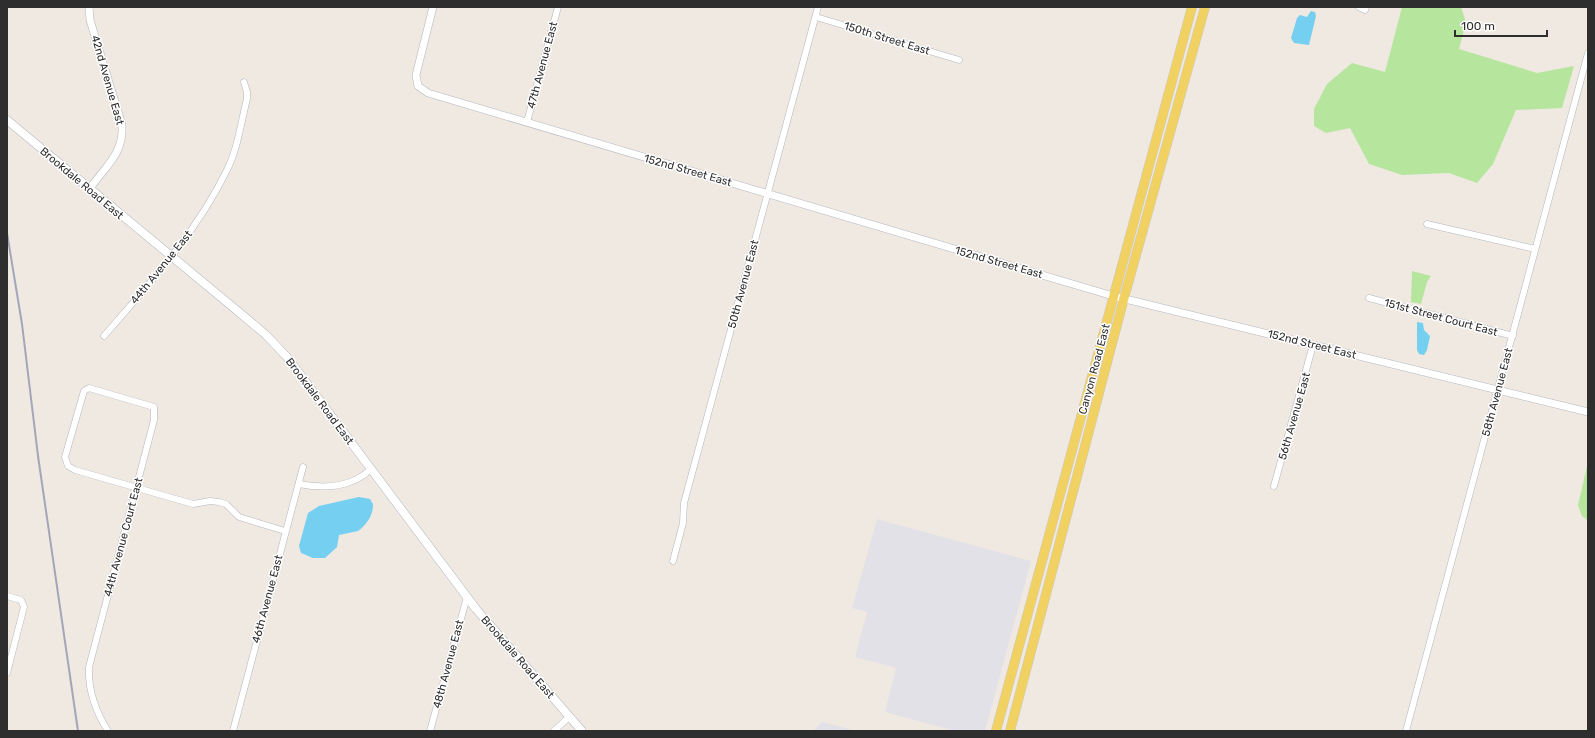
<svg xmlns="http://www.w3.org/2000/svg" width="1595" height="738" font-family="Rubik,sans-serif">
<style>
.industrial{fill:#e3e1e8}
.green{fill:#b6e59e}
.water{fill:#75cff0}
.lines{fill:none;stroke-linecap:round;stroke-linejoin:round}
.minor-casing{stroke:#b4b7c1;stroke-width:7}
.tertiary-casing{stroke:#b4b7c1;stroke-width:8}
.secondary-casing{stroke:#b4b7c1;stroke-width:9}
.primary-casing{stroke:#c9c9c9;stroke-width:10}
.minor{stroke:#fff;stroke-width:6}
.tertiary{stroke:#fff;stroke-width:7}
.secondary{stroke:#fff;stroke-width:8}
.primary{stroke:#f2d163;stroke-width:9}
.rail{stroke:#a3a6b8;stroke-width:2}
.labels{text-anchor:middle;stroke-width:3;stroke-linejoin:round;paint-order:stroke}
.street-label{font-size:11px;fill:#2e2e2e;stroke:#fff}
</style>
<rect width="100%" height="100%" fill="#efe9e1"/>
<!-- industrial -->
<g class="industrial">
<path d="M 877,519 L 1031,561 L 985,731 L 955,731 L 885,712 L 896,668 L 855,657 L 867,612 L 852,608 Z"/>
<path d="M 822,722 L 857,731 L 813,731 Z"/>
</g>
<!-- green -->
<g class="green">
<path d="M 1402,7 L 1461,7 L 1466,22 L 1459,49 L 1537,73 L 1574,66 L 1562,108 L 1516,110 L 1493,164 L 1477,183 L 1449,173 L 1402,175 L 1369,164 L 1350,128 L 1326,133 L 1314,126 L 1314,109 L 1327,84 L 1352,63 L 1385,72 Z"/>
<path d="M 1412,271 L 1431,276 L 1427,282 L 1421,304 L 1411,302 Z"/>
<path d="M 1588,462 L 1588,521 L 1582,516 L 1578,505 Z"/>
</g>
<!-- water -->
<g class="water">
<path d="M 1311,11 L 1315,12 L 1316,16 L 1309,45 L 1294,43 L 1291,38 L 1297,18 L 1300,15 L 1307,17 Z"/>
<path d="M 1417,322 L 1423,323 L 1424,330 L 1430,336 L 1427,350 L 1424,355 L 1419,354 L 1417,350 Z"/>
<path d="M 359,497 L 370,499 L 373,504 C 373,516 367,524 358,531 L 339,535 L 337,547 L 325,558 L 313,558 L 301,553 L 299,546 L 308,513 L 319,506 Z"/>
</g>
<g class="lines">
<defs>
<g id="minor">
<path d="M 1359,7 L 1365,10 L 1366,7"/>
<path d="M 816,17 L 959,60"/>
<path d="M 527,122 L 558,7"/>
<path d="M 1427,224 L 1535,249"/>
<path d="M 1369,298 L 1513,336"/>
<path d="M 104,336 C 149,284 197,232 227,170 C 238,148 241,122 247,99 L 247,92 L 244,82"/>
<path d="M 299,484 C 325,489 351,488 371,469"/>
<path d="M 1274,486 L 1313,345"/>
<path d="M 673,561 L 683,523 L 684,503 L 818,7"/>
<path d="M 7,596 L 21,600 L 24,607 L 7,673"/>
<path d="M 108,731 C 96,712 88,689 89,667 L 154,420 L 154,407 L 89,388 L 84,391 L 65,457 L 68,466 L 75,470 L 193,504 L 210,501 L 219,502 L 226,504 L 239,517 L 285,531"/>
<path d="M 233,731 L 303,467"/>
<path d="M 430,731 L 467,597"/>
<path d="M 554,731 L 569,717"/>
<path d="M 1406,731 L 1588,53"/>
</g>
<g id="tertiary">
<path d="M 89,7 L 90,20 L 122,125 C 124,155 104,167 89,190"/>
<path d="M 433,7 L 416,75 L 418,86 L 428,93 L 1113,296 L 1588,412"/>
</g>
<path id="secondary" d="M 7,120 L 234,308 L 265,334 L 287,357 L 476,609 L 582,731"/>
<g id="primary">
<path d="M 996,731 L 1192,7"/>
<path d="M 1010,731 L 1124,298 L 1205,7"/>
</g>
</defs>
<!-- minor casing -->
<use href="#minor" class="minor-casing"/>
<!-- tertiary casing -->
<use href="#tertiary" class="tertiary-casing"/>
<!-- secondary casing -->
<use href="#secondary" class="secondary-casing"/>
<!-- primary casing -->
<use href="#primary" class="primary-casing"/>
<!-- minor -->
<use href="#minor" class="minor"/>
<!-- tertiary -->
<use href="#tertiary" class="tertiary"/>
<!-- secondary -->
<use href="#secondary" class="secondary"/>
<!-- primary -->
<use href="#primary" class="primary"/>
<!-- rail -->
<path class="rail" d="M 7,233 L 22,324 L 38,456 L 78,731"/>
</g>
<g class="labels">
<!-- street labels -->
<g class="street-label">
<text transform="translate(887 38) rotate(17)" y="4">150th Street East</text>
<text transform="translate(542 65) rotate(-75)" y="4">47th Avenue East</text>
<text transform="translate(108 80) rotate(74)" y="4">42nd Avenue East</text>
<text transform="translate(688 170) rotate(16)" y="4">152nd Street East</text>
<text transform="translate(82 183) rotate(40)" y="4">Brookdale Road East</text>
<text transform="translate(999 262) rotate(16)" y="4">152nd Street East</text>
<text transform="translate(161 267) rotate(-51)" y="4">44th Avenue East</text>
<text transform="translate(743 284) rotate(-75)" y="4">50th Avenue East</text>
<text transform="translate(1441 317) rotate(15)" y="4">151st Street Court East</text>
<text transform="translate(1312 344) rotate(14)" y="4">152nd Street East</text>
<text transform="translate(1094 369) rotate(-75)" y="4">Canyon Road East</text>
<text transform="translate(1497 392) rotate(-75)" y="4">58th Avenue East</text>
<text transform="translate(320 401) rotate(53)" y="4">Brookdale Road East</text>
<text transform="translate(1294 416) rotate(-74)" y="4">56th Avenue East</text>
<text transform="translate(123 537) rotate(-75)" y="4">44th Avenue Court East</text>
<text transform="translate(267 599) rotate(-75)" y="4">46th Avenue East</text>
<text transform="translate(518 657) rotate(49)" y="4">Brookdale Road East</text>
<text transform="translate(448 664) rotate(-75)" y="4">48th Avenue East</text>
</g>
</g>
<!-- border -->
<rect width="1595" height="738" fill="none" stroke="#2e2e2e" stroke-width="16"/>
<!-- scale -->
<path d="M1455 30v6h92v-6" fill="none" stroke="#2e2e2e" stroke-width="2"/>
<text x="1461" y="30" font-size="12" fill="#2e2e2e" stroke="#ffffff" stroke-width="3" paint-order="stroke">100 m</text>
</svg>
